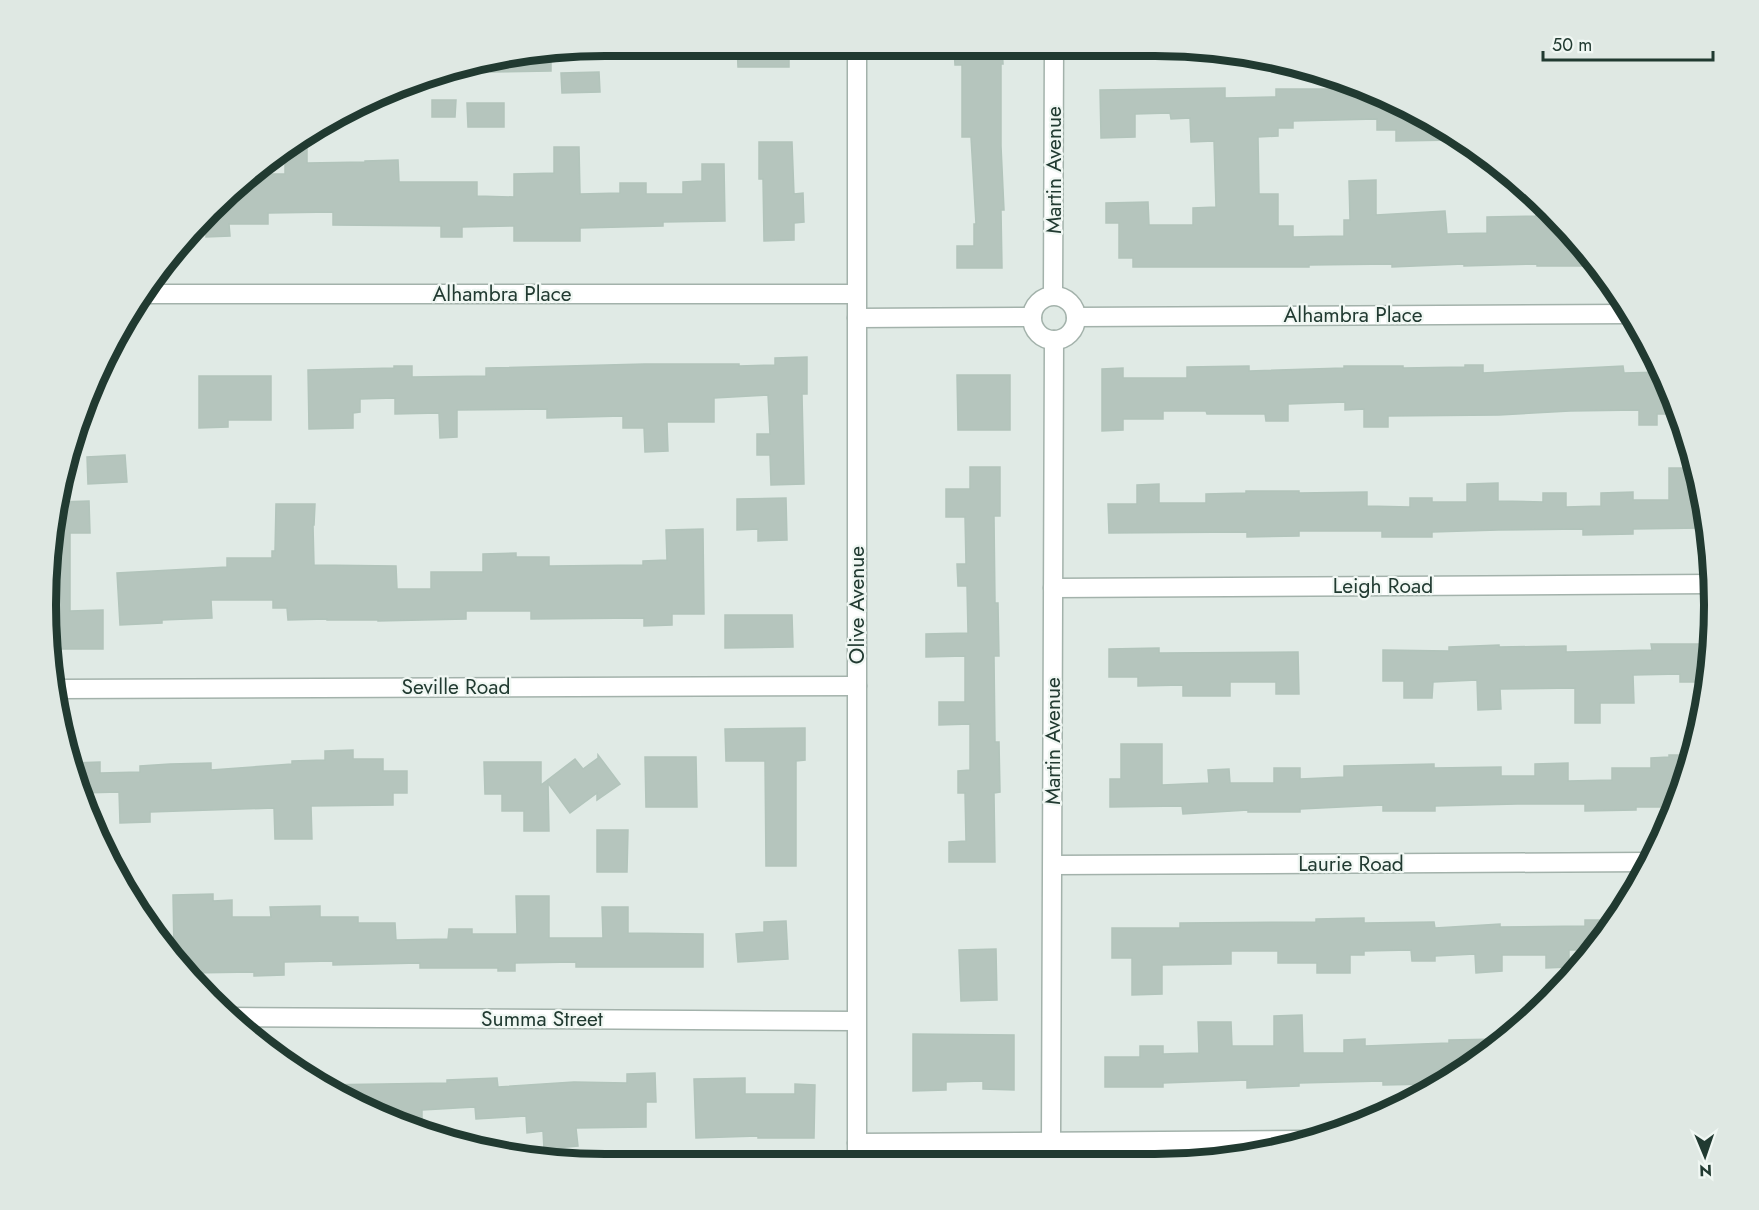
<svg xmlns="http://www.w3.org/2000/svg" width="1759" height="1210" font-family="Jost,sans-serif">
<style>
.building{fill:#b5c5bd;stroke:#b2c4bb;stroke-width:1.5}
.lines{fill:none;stroke-linecap:round;stroke-linejoin:round}
.service-casing{stroke:#a3b2ab;stroke-width:14}
.minor-casing{stroke:#a3b2ab;stroke-width:21}
.tertiary-casing{stroke:#a3b2ab;stroke-width:21}
.service{stroke:#fff;stroke-width:10}
.minor{stroke:#fff;stroke-width:18}
.tertiary{stroke:#fff;stroke-width:18}
.labels{text-anchor:middle;stroke-width:4.5;stroke-linejoin:round;paint-order:stroke}
.street-label{font-size:21px;fill:#213a31;stroke:#f0f7f3}
.rim{fill:none;stroke:#213a31;stroke-width:8}
</style>
<rect width="100%" height="100%" fill="#e0eae5"/>
<!-- building -->
<g class="building">
<path d="M 737,45 L 789,45 L 789,67 L 738,67 Z"/>
<path d="M 961,45 L 1002,45 L 1003,64 L 1001,64 L 1001,146 L 1004,210 L 1001,210 L 1002,268 L 957,268 L 957,246 L 974,246 L 974,224 L 976,224 L 971,137 L 962,137 L 962,65 L 955,65 L 954,48 L 961,48 Z"/>
<path d="M 551,52 L 551,71 L 491,72 L 490,60 Z"/>
<path d="M 599,72 L 600,92 L 562,93 L 561,73 Z"/>
<path d="M 1225,88 L 1225,98 L 1276,97 L 1276,89 L 1361,89 L 1402,103 L 1454,140 L 1396,141 L 1396,130 L 1377,130 L 1377,119 L 1293,121 L 1293,128 L 1278,128 L 1278,136 L 1258,137 L 1259,194 L 1278,194 L 1278,226 L 1293,226 L 1293,237 L 1344,236 L 1344,220 L 1350,220 L 1349,181 L 1376,180 L 1376,215 L 1445,211 L 1447,234 L 1487,233 L 1487,217 L 1536,216 L 1536,199 L 1550,209 L 1596,266 L 1537,266 L 1537,264 L 1464,266 L 1464,264 L 1392,267 L 1392,264 L 1309,265 L 1309,267 L 1133,267 L 1133,258 L 1119,258 L 1119,223 L 1106,223 L 1106,203 L 1148,202 L 1149,225 L 1193,225 L 1193,208 L 1216,207 L 1214,141 L 1191,142 L 1190,118 L 1171,119 L 1170,113 L 1135,114 L 1135,137 L 1101,138 L 1100,90 Z"/>
<path d="M 432,100 L 456,100 L 455,117 L 432,117 Z"/>
<path d="M 467,103 L 504,103 L 504,127 L 468,127 Z"/>
<path d="M 294,140 L 307,140 L 307,163 L 365,162 L 365,161 L 398,160 L 399,182 L 477,182 L 477,196 L 514,197 L 514,174 L 554,173 L 554,147 L 579,147 L 580,194 L 620,193 L 620,183 L 646,183 L 646,194 L 683,194 L 683,182 L 702,181 L 702,164 L 724,164 L 725,221 L 663,222 L 663,226 L 580,228 L 580,241 L 514,241 L 514,226 L 462,227 L 462,237 L 441,237 L 441,226 L 333,225 L 333,212 L 268,213 L 268,224 L 229,224 L 230,236 L 206,237 L 206,229 L 191,230 L 254,174 L 285,174 L 285,148 Z"/>
<path d="M 759,142 L 792,142 L 794,194 L 803,193 L 804,222 L 794,223 L 794,240 L 764,241 L 763,179 L 759,179 Z"/>
<path d="M 807,357 L 807,394 L 802,394 L 804,484 L 771,485 L 770,455 L 757,455 L 757,434 L 770,434 L 768,395 L 714,398 L 714,422 L 667,422 L 668,451 L 645,452 L 644,428 L 623,428 L 623,416 L 547,418 L 547,409 L 457,410 L 457,437 L 440,438 L 439,413 L 395,414 L 395,398 L 360,399 L 360,412 L 353,413 L 353,428 L 309,429 L 308,370 L 394,368 L 394,366 L 412,366 L 412,377 L 486,376 L 486,368 L 645,364 L 739,364 L 739,366 L 775,365 L 775,358 Z"/>
<path d="M 1465,365 L 1483,365 L 1483,373 L 1623,366 L 1624,373 L 1662,372 L 1671,391 L 1678,414 L 1657,414 L 1657,425 L 1639,425 L 1639,410 L 1570,411 L 1499,415 L 1388,416 L 1388,427 L 1364,427 L 1364,409 L 1345,410 L 1345,402 L 1288,404 L 1288,421 L 1266,421 L 1265,414 L 1207,414 L 1206,411 L 1163,411 L 1163,419 L 1123,419 L 1123,430 L 1102,431 L 1102,369 L 1123,368 L 1123,378 L 1187,378 L 1187,367 L 1249,366 L 1249,371 L 1344,368 L 1344,366 L 1403,366 L 1403,368 L 1465,367 Z"/>
<path d="M 957,375 L 1010,375 L 1010,430 L 958,430 Z"/>
<path d="M 199,376 L 271,376 L 271,420 L 228,420 L 228,427 L 199,428 Z"/>
<path d="M 125,455 L 127,482 L 88,484 L 87,457 Z"/>
<path d="M 970,467 L 1000,467 L 1000,516 L 994,516 L 995,603 L 998,603 L 999,656 L 994,656 L 995,742 L 999,742 L 1000,792 L 994,793 L 995,862 L 949,862 L 949,842 L 966,841 L 965,793 L 958,793 L 958,771 L 970,770 L 970,724 L 939,725 L 939,702 L 965,702 L 965,656 L 926,657 L 926,634 L 968,633 L 967,586 L 958,586 L 957,564 L 966,564 L 965,517 L 946,517 L 946,489 L 970,489 Z"/>
<path d="M 1669,468 L 1695,468 L 1701,489 L 1701,528 L 1633,529 L 1633,534 L 1583,535 L 1583,529 L 1498,530 L 1432,532 L 1432,537 L 1382,537 L 1382,531 L 1299,531 L 1299,536 L 1247,537 L 1247,532 L 1109,533 L 1108,504 L 1137,504 L 1137,485 L 1159,484 L 1159,503 L 1206,503 L 1206,494 L 1246,493 L 1246,491 L 1299,491 L 1299,493 L 1367,492 L 1367,506 L 1410,507 L 1410,498 L 1432,498 L 1432,502 L 1467,502 L 1467,484 L 1498,483 L 1498,501 L 1543,502 L 1543,493 L 1566,493 L 1566,507 L 1601,506 L 1601,493 L 1633,492 L 1633,500 L 1669,500 Z"/>
<path d="M 786,498 L 787,540 L 758,541 L 758,529 L 737,530 L 737,499 Z"/>
<path d="M 89,501 L 90,533 L 70,533 L 70,611 L 103,610 L 103,649 L 54,649 L 50,532 L 58,502 Z"/>
<path d="M 276,504 L 315,504 L 314,525 L 313,525 L 314,565 L 396,566 L 397,589 L 431,589 L 431,572 L 483,572 L 483,554 L 516,553 L 516,557 L 549,557 L 549,566 L 643,565 L 643,561 L 667,560 L 666,530 L 703,529 L 704,614 L 672,614 L 672,625 L 644,626 L 644,618 L 531,619 L 531,611 L 466,611 L 466,619 L 378,621 L 378,620 L 327,620 L 327,619 L 288,620 L 287,608 L 273,608 L 273,600 L 211,600 L 212,618 L 162,620 L 162,623 L 120,625 L 117,573 L 227,567 L 227,558 L 272,558 L 272,551 L 275,551 Z"/>
<path d="M 725,615 L 792,615 L 793,647 L 725,648 Z"/>
<path d="M 1651,644 L 1701,644 L 1702,682 L 1680,682 L 1680,674 L 1633,675 L 1634,703 L 1600,703 L 1600,723 L 1575,723 L 1575,688 L 1500,689 L 1501,709 L 1478,710 L 1477,680 L 1433,682 L 1432,698 L 1404,698 L 1404,681 L 1383,681 L 1383,650 L 1449,651 L 1449,647 L 1499,645 L 1499,647 L 1566,646 L 1566,652 L 1652,650 Z"/>
<path d="M 1159,648 L 1159,653 L 1298,652 L 1299,694 L 1276,694 L 1276,682 L 1230,682 L 1230,696 L 1183,696 L 1183,685 L 1138,686 L 1138,677 L 1109,677 L 1109,649 Z"/>
<path d="M 805,728 L 805,760 L 796,761 L 796,866 L 766,866 L 765,761 L 726,761 L 725,729 Z"/>
<path d="M 1121,744 L 1162,744 L 1162,785 L 1209,783 L 1208,770 L 1229,769 L 1230,783 L 1274,783 L 1274,768 L 1300,768 L 1300,779 L 1344,777 L 1344,766 L 1434,764 L 1434,768 L 1501,767 L 1501,776 L 1535,776 L 1535,764 L 1568,763 L 1568,781 L 1612,780 L 1612,768 L 1651,768 L 1651,758 L 1669,757 L 1669,755 L 1691,755 L 1675,807 L 1636,807 L 1636,810 L 1585,811 L 1585,804 L 1517,804 L 1435,806 L 1435,811 L 1383,811 L 1383,805 L 1300,809 L 1300,812 L 1248,812 L 1248,810 L 1183,814 L 1182,806 L 1110,807 L 1110,779 L 1121,779 Z"/>
<path d="M 353,750 L 353,759 L 383,759 L 383,771 L 407,771 L 407,793 L 393,793 L 393,805 L 311,806 L 312,839 L 275,839 L 274,808 L 150,812 L 150,822 L 120,823 L 119,792 L 82,793 L 72,763 L 100,762 L 100,773 L 140,772 L 140,766 L 170,764 L 211,763 L 211,770 L 292,764 L 292,761 L 325,760 L 325,751 Z"/>
<path d="M 598,755 L 620,784 L 597,800 L 597,793 L 570,813 L 548,783 L 549,831 L 524,831 L 524,811 L 502,811 L 502,794 L 485,794 L 484,762 L 541,762 L 541,785 L 575,759 L 583,769 L 598,758 Z"/>
<path d="M 645,757 L 696,757 L 697,807 L 646,807 Z"/>
<path d="M 597,830 L 628,830 L 627,872 L 597,872 Z"/>
<path d="M 213,894 L 213,901 L 232,900 L 232,917 L 271,917 L 270,907 L 320,906 L 320,917 L 358,917 L 358,923 L 395,923 L 396,940 L 448,939 L 449,929 L 472,929 L 472,934 L 517,934 L 516,896 L 549,896 L 549,938 L 603,938 L 602,907 L 628,907 L 628,933 L 703,934 L 703,967 L 576,967 L 576,962 L 515,963 L 515,971 L 498,971 L 498,968 L 420,968 L 420,963 L 333,965 L 333,961 L 284,962 L 284,975 L 254,976 L 254,972 L 189,973 L 174,952 L 173,895 Z"/>
<path d="M 1364,918 L 1364,923 L 1434,922 L 1435,928 L 1500,924 L 1500,927 L 1585,926 L 1585,920 L 1617,920 L 1592,950 L 1569,950 L 1569,967 L 1546,968 L 1546,955 L 1502,955 L 1502,971 L 1476,973 L 1475,954 L 1435,956 L 1435,961 L 1412,961 L 1411,950 L 1364,951 L 1364,955 L 1350,955 L 1350,973 L 1317,973 L 1317,963 L 1278,963 L 1278,951 L 1231,951 L 1231,964 L 1162,965 L 1162,994 L 1132,995 L 1132,958 L 1112,958 L 1112,928 L 1180,928 L 1180,923 L 1316,922 L 1316,919 Z"/>
<path d="M 786,921 L 788,959 L 738,962 L 736,934 L 764,932 L 764,922 Z"/>
<path d="M 996,949 L 997,1000 L 961,1001 L 959,950 Z"/>
<path d="M 1302,1015 L 1303,1053 L 1344,1053 L 1344,1040 L 1365,1039 L 1365,1046 L 1449,1043 L 1449,1040 L 1497,1039 L 1434,1084 L 1383,1085 L 1383,1081 L 1299,1083 L 1299,1086 L 1247,1088 L 1247,1080 L 1163,1083 L 1163,1087 L 1105,1087 L 1105,1057 L 1140,1057 L 1140,1046 L 1163,1046 L 1163,1054 L 1199,1053 L 1198,1022 L 1231,1022 L 1232,1046 L 1274,1046 L 1274,1016 Z"/>
<path d="M 913,1034 L 1014,1035 L 1014,1090 L 983,1089 L 983,1081 L 946,1082 L 946,1090 L 913,1091 Z"/>
<path d="M 655,1073 L 656,1102 L 646,1102 L 646,1127 L 576,1128 L 578,1146 L 544,1149 L 543,1131 L 527,1133 L 526,1116 L 476,1119 L 475,1107 L 422,1110 L 422,1126 L 404,1126 L 399,1125 L 399,1114 L 376,1115 L 320,1085 L 447,1083 L 447,1080 L 497,1078 L 498,1087 L 574,1082 L 627,1083 L 627,1074 Z"/>
<path d="M 745,1078 L 745,1094 L 795,1094 L 795,1084 L 815,1085 L 814,1138 L 758,1138 L 758,1136 L 696,1138 L 694,1079 Z"/>
</g>
<g class="lines">
<defs>
<path id="service" d="M 1250,1140 L 1250,1156"/>
<g id="minor">
<path d="M 147,294 L 856,294"/>
<path d="M 1053,295 L 1054,45"/>
<circle cx="1054" cy="318" r="22"/>
<path d="M 1076,317 L 1630,314"/>
<path d="M 857,318 L 1032,317"/>
<path d="M 1053,588 L 1712,584"/>
<path d="M 55,689 L 857,686"/>
<path d="M 1053,865 L 1649,862"/>
<path d="M 229,1017 L 856,1021"/>
<path d="M 1051,1142 L 1054,340"/>
<path d="M 857,1143 L 1305,1140"/>
</g>
<path id="tertiary" d="M 857,1165 L 857,45"/>
</defs>
<!-- service casing -->
<use href="#service" class="service-casing"/>
<!-- minor casing -->
<use href="#minor" class="minor-casing"/>
<!-- tertiary casing -->
<use href="#tertiary" class="tertiary-casing"/>
<!-- service -->
<use href="#service" class="service"/>
<!-- minor -->
<use href="#minor" class="minor"/>
<!-- tertiary -->
<use href="#tertiary" class="tertiary"/>
</g>
<g class="labels">
<!-- street labels -->
<g class="street-label">
<text transform="translate(1054 170) rotate(-90)" y="7">Martin Avenue</text>
<text x="502" y="301">Alhambra Place</text>
<text x="1353" y="322">Alhambra Place</text>
<text x="1383" y="593">Leigh Road</text>
<text transform="translate(857 605) rotate(-90)" y="7">Olive Avenue</text>
<text x="456" y="694">Seville Road</text>
<text transform="translate(1053 741) rotate(-90)" y="7">Martin Avenue</text>
<text x="1351" y="871">Laurie Road</text>
<text x="542" y="1026">Summa Street</text>
</g>
</g>
<!-- crop -->
<path d="M0 0H1759V1210H0ZM605 56H1155A549 549 0 0 1 1704 605V605A549 549 0 0 1 1155 1154H605A549 549 0 0 1 56 605V605A549 549 0 0 1 605 56Z" fill="#dfe8e3" fill-rule="evenodd"/>
<path class="rim" d="M605 56H1155A549 549 0 0 1 1704 605V605A549 549 0 0 1 1155 1154H605A549 549 0 0 1 56 605V605A549 549 0 0 1 605 56Z"/>
<!-- north arrow -->
<g transform="translate(1705 1156) rotate(178)" stroke="#f0f7f3" stroke-width="4.5" paint-order="stroke">
<path d="M0-4.5L10 22L0 15L-10 22Z" fill="#213a31"/>
<text y="-9" font-size="16" font-weight="bold" text-anchor="middle" fill="#213a31">N</text>
</g>
<!-- scale -->
<path d="M1543 51v9h170v-9" fill="none" stroke="#213a31" stroke-width="3"/>
<text x="1552" y="51" font-size="18" fill="#213a31" stroke="#f0f7f3" stroke-width="4.5" paint-order="stroke">50 m</text>
</svg>
